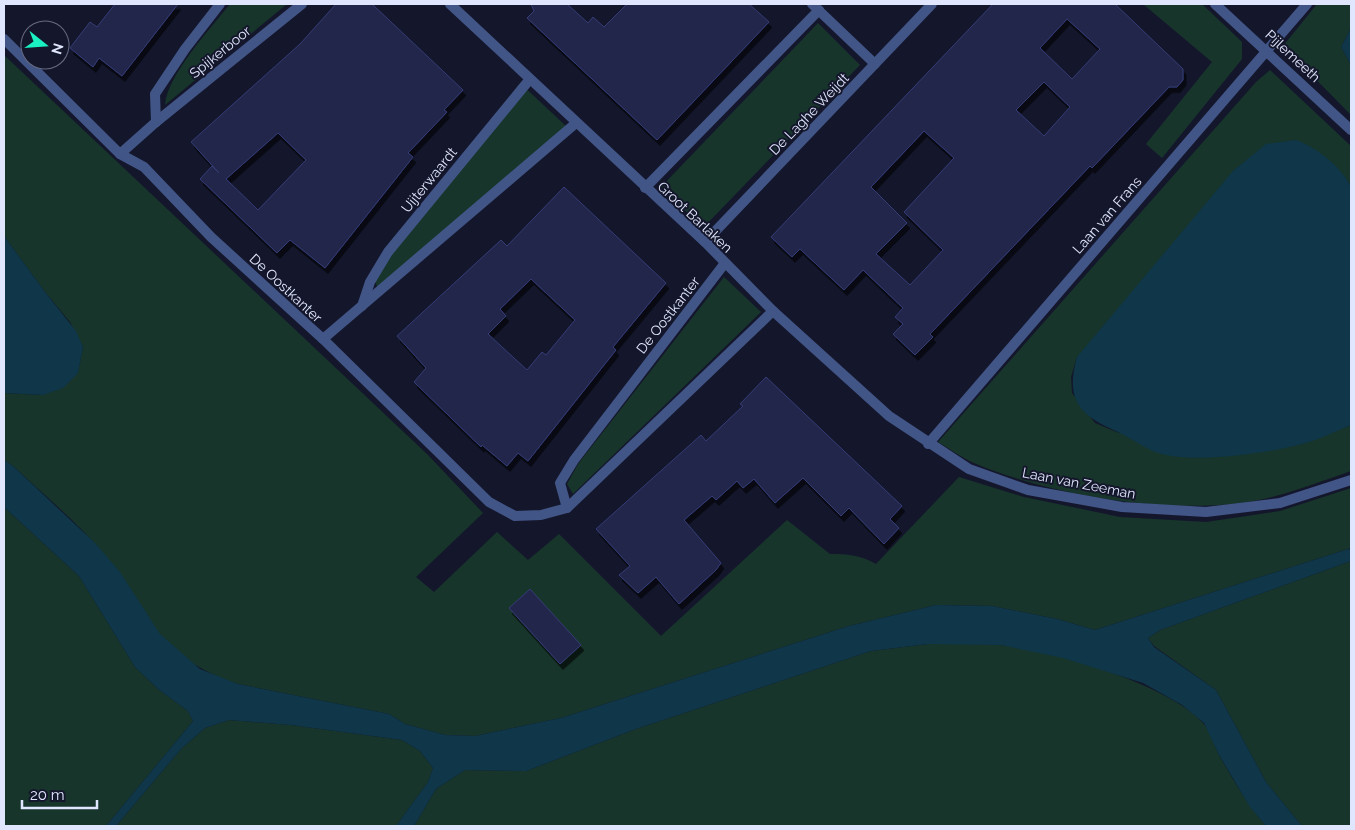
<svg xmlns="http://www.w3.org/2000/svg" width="1355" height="830" font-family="Raleway,sans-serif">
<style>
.green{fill:#17352b}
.water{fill:#0f3649}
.building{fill:#21264b;stroke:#353c76;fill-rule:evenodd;filter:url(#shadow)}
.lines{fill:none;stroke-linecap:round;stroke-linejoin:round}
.lane{stroke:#425587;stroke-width:10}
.street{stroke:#425587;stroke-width:10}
.labels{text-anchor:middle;stroke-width:4;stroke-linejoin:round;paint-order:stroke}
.street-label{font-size:14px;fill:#e0e6fd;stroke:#14172c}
</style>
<defs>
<filter id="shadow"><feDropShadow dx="3" dy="5.5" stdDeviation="0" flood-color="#0009"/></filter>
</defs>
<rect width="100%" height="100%" fill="#14172c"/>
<!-- green -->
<g class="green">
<path d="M 230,4 L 287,4 L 165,105 C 167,75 211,28 230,4 Z"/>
<path d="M 1143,4 L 1202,4 L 1242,42 L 1242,59 L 1162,158 L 1146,144 L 1212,62 Z"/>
<path d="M 1317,4 L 1351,4 L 1351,28 L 1341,47 L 1351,65 L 1351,115 L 1283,46 Z"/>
<path d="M 818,23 L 860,65 L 703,228 L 661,187 Z"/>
<path d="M 4,55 L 428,455 L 483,513 L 416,577 L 434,592 L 497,532 L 528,560 L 559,534 L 661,636 L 787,520 L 830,554 C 847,554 861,555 876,564 L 959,477 L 1024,497 L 1120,517 L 1206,522 L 1280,511 L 1351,488 L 1351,548 L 1095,630 L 1057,619 L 992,606 L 936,605 L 849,626 L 561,718 L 475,736 L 445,735 L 405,724 L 389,714 L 238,684 C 208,675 180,658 159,634 C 139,609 125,578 103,553 C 76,521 43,494 13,466 L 4,460 L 4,393 L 43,395 L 78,372 L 83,347 L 70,322 L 45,292 L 4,236 Z"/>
<path d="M 1270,70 L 1351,146 L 1351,187 L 1347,180 L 1077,357 L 1071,377 L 1072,393 L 1095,423 L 1119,433 L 1298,445 L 1351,425 L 1351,471 C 1325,480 1299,490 1272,497 C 1187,519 1054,497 974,463 C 962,458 950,449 938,442 L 1256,82 Z"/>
<path d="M 520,83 L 566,126 L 377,287 L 374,277 Z"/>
<path d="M 724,277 L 761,312 L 573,494 L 567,484 L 578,464 Z"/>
<path d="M 4,507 L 79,576 L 135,667 L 158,689 L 188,711 L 193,721 L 106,826 L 4,826 Z"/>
<path d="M 1351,561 L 1351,826 L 1302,826 L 1266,782 L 1216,690 L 1154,646 L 1148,638 L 1160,630 Z"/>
<path d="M 928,644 C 952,644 977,643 1000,645 C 1050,649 1170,685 1203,723 C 1211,732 1214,746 1220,757 C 1234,781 1248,805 1266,826 L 414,826 L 436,789 L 465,770 L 526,771 L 636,729 L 871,651 Z"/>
<path d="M 229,720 L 291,725 L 402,740 L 420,751 L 433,768 L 428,782 L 396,826 L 116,826 L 181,749 L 205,728 Z"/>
</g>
<!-- water -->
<g class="water">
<path d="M 1351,28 L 1351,65 L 1341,47 Z"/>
<path d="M 1296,140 C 1317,148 1341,166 1351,187 L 1351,425 C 1334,432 1316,441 1298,445 C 1264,454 1200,462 1166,455 C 1149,452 1133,439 1118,432 C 1079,415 1065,400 1077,357 L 1233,171 L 1266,144 Z"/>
<path d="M 4,236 L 45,292 L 76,331 L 83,347 L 78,373 L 63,388 L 43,395 L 4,393 Z"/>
<path d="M 4,460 L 13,466 L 95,543 L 120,572 L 160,634 L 200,669 L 238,684 L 389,714 L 405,724 L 445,735 L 475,736 L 561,718 L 849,626 L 936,605 L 992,606 L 1057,619 L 1095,630 L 1348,549 L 1351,550 L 1351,561 L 1160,630 L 1148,638 L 1154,647 L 1216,690 L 1266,782 L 1302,826 L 1266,826 L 1250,807 L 1219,755 L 1204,723 L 1182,705 L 1143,683 L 1063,658 L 1001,645 L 928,644 L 871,651 L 636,729 L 526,771 L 465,770 L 436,789 L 414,826 L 396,826 L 428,782 L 433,768 L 420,751 L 402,740 L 291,725 L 229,720 L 205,728 L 181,749 L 116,826 L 106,826 L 193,721 L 188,711 L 158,689 L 135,667 L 79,576 L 4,507 Z"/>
</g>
<!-- building -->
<g class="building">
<path d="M 115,4 L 178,4 L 122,76 L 99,58 L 93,67 L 70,48 L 90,22 L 97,27 Z"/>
<path d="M 336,4 L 372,4 L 463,90 L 444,110 L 447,112 L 408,153 L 413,157 L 325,268 L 290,240 L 277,253 L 200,179 L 212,166 L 219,173 L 191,142 L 300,44 ZM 278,133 L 306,160 L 258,210 L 226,179 Z"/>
<path d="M 531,4 L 567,4 L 588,23 L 593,17 L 604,27 L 627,4 L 749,4 L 769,22 L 657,140 L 527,18 L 534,11 Z"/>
<path d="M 993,4 L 1115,4 L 1183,69 L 1183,80 L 1177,87 L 1169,87 L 1092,168 L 1090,166 L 930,334 L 933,337 L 915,355 L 893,334 L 903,324 L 895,317 L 903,308 L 863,270 L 844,290 L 800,249 L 792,257 L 771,237 ZM 1067,19 L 1100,49 L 1072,79 L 1040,48 ZM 1044,82 L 1070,107 L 1044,136 L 1016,110 ZM 924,131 L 954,158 L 904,212 L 943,250 L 910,285 L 876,254 L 907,223 L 871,187 Z"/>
<path d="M 564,187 L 666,283 L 613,347 L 616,350 L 528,461 L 518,453 L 507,466 L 482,445 L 481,447 L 414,382 L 426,368 L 397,336 L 501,240 L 507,246 ZM 531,279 L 575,320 L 546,355 L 542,352 L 527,370 L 488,334 L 506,316 L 500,309 Z"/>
<path d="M 766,377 L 902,506 L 890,519 L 899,528 L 884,544 L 849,508 L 841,516 L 803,478 L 775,503 L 754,479 L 743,488 L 737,481 L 716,500 L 712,496 L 684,520 L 721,563 L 716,570 L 679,604 L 656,577 L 638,593 L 619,575 L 630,566 L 596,529 L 701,435 L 706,441 L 743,406 L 740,404 Z"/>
<path d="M 530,589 L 581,645 L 560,664 L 509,608 Z"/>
</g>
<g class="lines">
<!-- lane -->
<g class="lane">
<path d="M 156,122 L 302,4"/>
<path d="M 156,122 L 155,94 L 185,49 L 220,4"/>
<path d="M 567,508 L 560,483 L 574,460 L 725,263"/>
</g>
<!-- street -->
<g class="street">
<path d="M 450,4 L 705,242 L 773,311 L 889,416 L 969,469 L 1028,490 L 1122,507 L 1206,512 L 1280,503 L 1351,480"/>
<path d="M 812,4 L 875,64"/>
<path d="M 1215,4 L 1351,130"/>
<path d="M 4,39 L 120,154 L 144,167 L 211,237 L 323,339 L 489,502 L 515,516 L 541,515 L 567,508 L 773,311"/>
<path d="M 120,154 L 156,122"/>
<path d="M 645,188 L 819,10"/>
<path d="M 705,242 L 932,4"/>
<path d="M 362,306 L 370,282 L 388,252 L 530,79"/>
<path d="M 323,339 L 576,123"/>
<path d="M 928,444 L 1307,4"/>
</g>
</g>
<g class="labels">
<!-- street labels -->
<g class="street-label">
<text transform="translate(220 52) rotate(-39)" y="5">Spijkerboor</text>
<text transform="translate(1293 56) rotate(43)" y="5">Pijlemeeth</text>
<text transform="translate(809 114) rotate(-46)" y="5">De Laghe Weijdt</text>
<text transform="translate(429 180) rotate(-51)" y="5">Uijterwaardt</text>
<text transform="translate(1107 215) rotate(-49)" y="5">Laan van Frans</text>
<text transform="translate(695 217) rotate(43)" y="5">Groot Barlaken</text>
<text transform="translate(286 288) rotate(43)" y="5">De Oostkanter</text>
<text transform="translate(668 315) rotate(-52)" y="5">De Oostkanter</text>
<text transform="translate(1079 483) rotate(11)" y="5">Laan van Zeeman</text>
</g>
</g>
<!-- border -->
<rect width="1355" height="830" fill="none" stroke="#e0e6fd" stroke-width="10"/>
<!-- north arrow -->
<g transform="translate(45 45) rotate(107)"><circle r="24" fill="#14172c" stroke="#666a80"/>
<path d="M0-4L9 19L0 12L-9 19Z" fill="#1af0c1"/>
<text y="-8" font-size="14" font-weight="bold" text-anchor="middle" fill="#e0e6fd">N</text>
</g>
<!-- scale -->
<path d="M22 800v8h75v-8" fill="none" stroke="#e0e6fd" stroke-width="2.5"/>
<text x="30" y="800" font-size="15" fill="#e0e6fd" stroke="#14172c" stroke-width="4" paint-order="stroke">20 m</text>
</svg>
